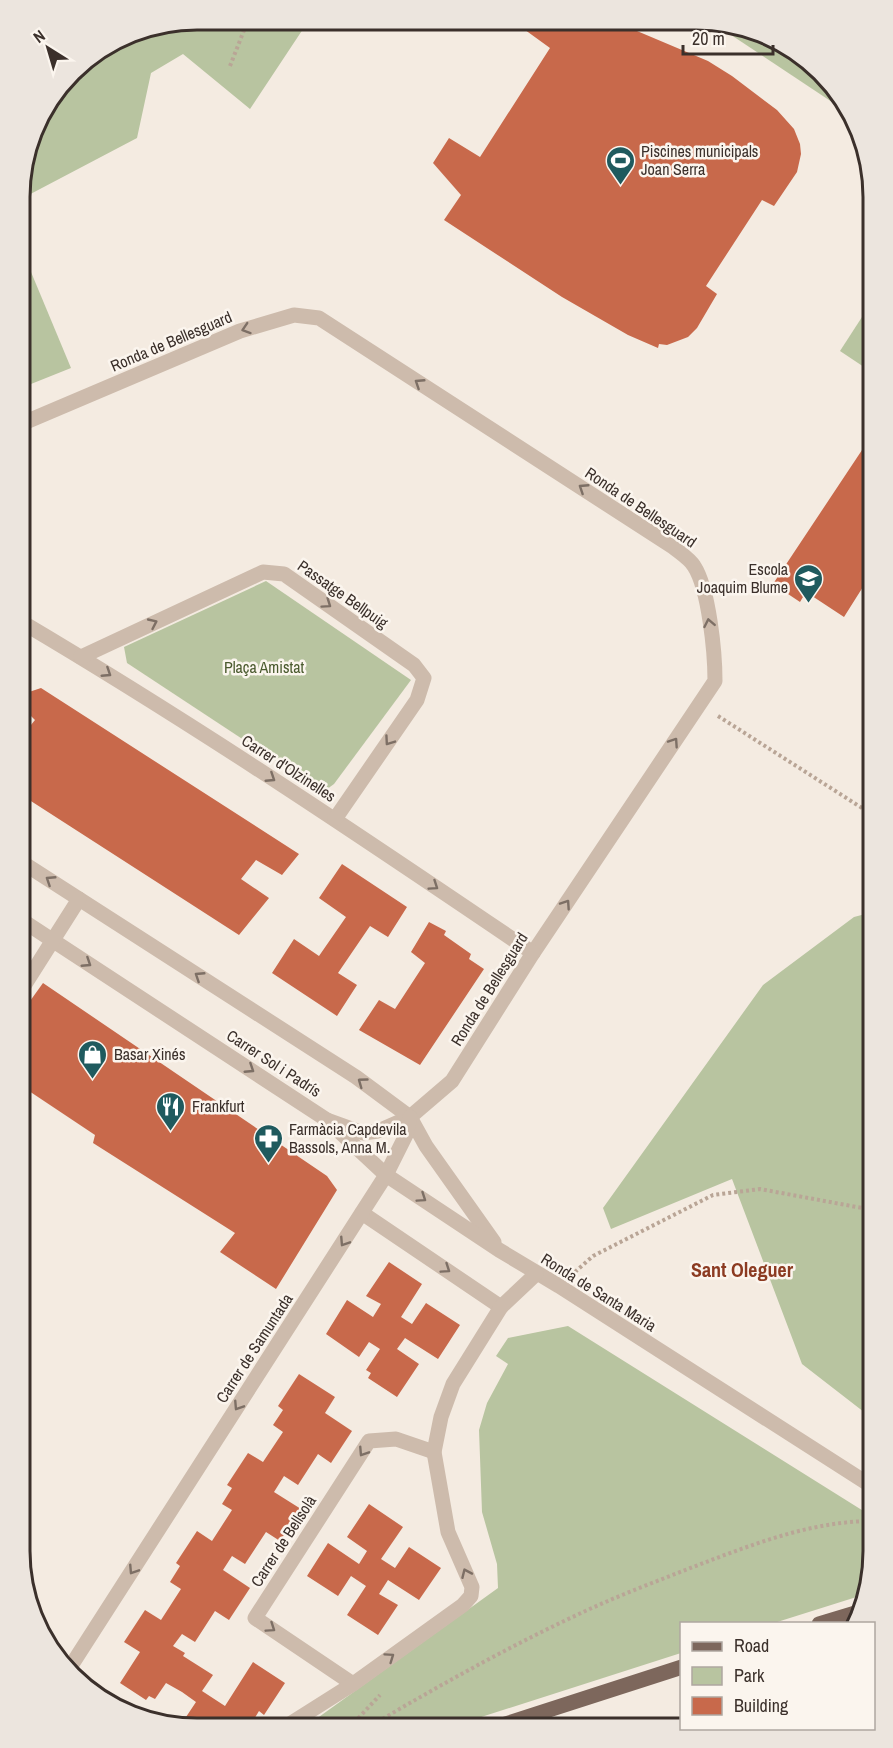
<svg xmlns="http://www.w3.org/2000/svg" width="893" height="1748" font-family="'Archivo Narrow',sans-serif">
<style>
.green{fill:#b8c4a0}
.building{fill:#c8694b}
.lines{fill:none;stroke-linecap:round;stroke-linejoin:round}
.path{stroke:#b9a596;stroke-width:4;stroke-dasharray:3 3;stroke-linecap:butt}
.minor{stroke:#cdbbac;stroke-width:15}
.major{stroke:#7d675c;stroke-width:15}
.oneway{stroke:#7d6f65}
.labels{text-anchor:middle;stroke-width:5;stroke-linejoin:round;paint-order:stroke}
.poi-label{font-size:16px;fill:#3b302b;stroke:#fbf5ee;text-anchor:start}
.street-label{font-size:16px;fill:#3b302b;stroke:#fbf5ee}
.park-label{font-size:16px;fill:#4a5a2e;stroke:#fbf5ee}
.quarter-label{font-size:20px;font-weight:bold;fill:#8c3b22;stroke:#fbf5ee}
.rim{fill:none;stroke:#3b302b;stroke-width:3}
</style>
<rect width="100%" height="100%" fill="#f4ebe1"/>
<!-- green -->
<g class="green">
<path d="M 197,20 L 309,20 L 250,109 L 183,54 L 151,73 L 137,138 L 21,199 L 21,174 L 38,118 L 80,64 L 129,33 Z"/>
<path d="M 713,23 L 731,23 L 813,64 L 844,110 Z"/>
<path d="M 21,248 L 71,368 L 21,388 Z"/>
<path d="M 873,300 L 873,373 L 840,351 Z"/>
<path d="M 266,581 L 411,680 L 334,784 L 323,792 L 127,663 L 124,647 Z"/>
<path d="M 873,912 L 873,1419 L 802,1364 L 732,1179 L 611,1229 L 603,1208 L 763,985 L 854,917 Z"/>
<path d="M 568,1326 L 873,1517 L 873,1563 L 866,1594 L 774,1623 L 682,1624 L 681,1653 L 447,1728 L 374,1728 L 372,1718 L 346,1727 L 305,1727 L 498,1588 L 497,1564 L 482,1512 L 479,1430 L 487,1403 L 508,1364 L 496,1356 L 508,1338 Z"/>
</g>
<!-- building -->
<g class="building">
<path d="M 524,22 L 606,22 L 637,31 L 708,61 L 732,76 L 777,110 L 794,129 L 800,144 L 801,154 L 797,172 L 774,206 L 762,200 L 706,286 L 717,294 L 697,328 L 688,337 L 667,345 L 659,344 L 658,348 L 628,335 L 562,297 L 444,220 L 461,195 L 433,163 L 449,138 L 480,157 L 550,48 L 521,27 Z"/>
<path d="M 873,420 L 873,571 L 844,617 L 806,592 L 800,602 L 773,584 L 868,441 L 862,437 Z"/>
<path d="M 41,688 L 299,854 L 282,875 L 256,860 L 241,879 L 269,898 L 239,935 L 20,794 L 20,735 L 22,736 L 35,720 L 20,705 L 20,695 Z"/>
<path d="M 342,864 L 407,907 L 388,937 L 370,926 L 338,973 L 357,985 L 337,1016 L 272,973 L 294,939 L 319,956 L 346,917 L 319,898 Z"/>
<path d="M 429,922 L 446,931 L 444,935 L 471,954 L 469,959 L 484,969 L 420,1065 L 359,1030 L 379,1000 L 395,1009 L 425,963 L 411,952 Z"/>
<path d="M 43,983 L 327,1176 L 337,1190 L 276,1289 L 220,1252 L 235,1233 L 93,1143 L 95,1135 L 20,1085 L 20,1015 Z"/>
<path d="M 389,1262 L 422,1284 L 401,1317 L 412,1324 L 426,1303 L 460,1325 L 438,1359 L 405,1338 L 397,1349 L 419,1364 L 397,1397 L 368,1378 L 371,1373 L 366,1370 L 380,1349 L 369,1342 L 359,1357 L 326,1334 L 347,1300 L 373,1317 L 381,1304 L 366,1296 Z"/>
<path d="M 299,1374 L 335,1397 L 325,1413 L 352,1431 L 331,1463 L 318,1454 L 298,1485 L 284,1476 L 274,1492 L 301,1509 L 280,1541 L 266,1532 L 245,1564 L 232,1556 L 223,1570 L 250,1588 L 229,1620 L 215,1611 L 195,1642 L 182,1634 L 173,1646 L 185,1653 L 183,1656 L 213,1675 L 202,1691 L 225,1706 L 253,1662 L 285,1683 L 264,1715 L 259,1711 L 251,1724 L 245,1720 L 241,1727 L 188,1727 L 182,1723 L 196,1702 L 182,1692 L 166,1683 L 155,1699 L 149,1696 L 146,1700 L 120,1683 L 140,1652 L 124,1642 L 145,1610 L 161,1620 L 181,1589 L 170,1582 L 180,1566 L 176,1563 L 197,1531 L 212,1541 L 232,1510 L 222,1504 L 232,1488 L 227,1485 L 248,1453 L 263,1462 L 283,1432 L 273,1425 L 283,1410 L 278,1406 Z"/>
<path d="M 369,1504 L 403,1527 L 381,1559 L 395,1568 L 409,1547 L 441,1568 L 419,1600 L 388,1580 L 379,1594 L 398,1605 L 378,1635 L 347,1615 L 366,1586 L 351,1576 L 338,1596 L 307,1576 L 328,1543 L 359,1564 L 367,1551 L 347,1537 Z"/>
</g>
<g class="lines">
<!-- path -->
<g class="path">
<path d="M 230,66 L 248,20"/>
<path d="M 718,716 L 873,815"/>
<path d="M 575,1272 L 593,1256 L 713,1195 L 760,1189 L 873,1210"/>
<path d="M 350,1727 L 380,1695"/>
<path d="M 367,1728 C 440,1685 515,1643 592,1608 C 625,1593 660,1580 693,1567 C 751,1545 811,1521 873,1521"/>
</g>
<!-- minor -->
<g class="minor">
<path d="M 21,424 L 240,331 L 294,315 L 319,318 L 673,547 C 679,552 690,559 694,566 C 709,589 715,653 715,681 L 533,953 L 452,1081 L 410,1117 L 378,1131 L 363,1133 L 327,1120"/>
<path d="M 20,621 C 196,725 365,839 533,953"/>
<path d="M 81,657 L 263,572 L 284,574 L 414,665 L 424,678 L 417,700 L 335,819"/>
<path d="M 20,861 L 356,1077 L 410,1117 L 426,1146 L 494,1242"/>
<path d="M 20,919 L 327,1120 L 386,1175 L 499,1250 L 559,1286 L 873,1487"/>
<path d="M 20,992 L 79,899"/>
<path d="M 362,1213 L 501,1307"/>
<path d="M 69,1669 L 386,1175 L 406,1135 L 410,1117"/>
<path d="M 353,1684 L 255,1618 L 369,1441 L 396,1439 L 434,1452"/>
<path d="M 285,1727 L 353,1684 L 463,1605 L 471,1596 L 472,1587 L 448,1532 L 434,1452 L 441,1417 L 453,1384 L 501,1307 L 536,1274"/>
</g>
<!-- major -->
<g class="major">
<path d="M 819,1624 L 862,1611"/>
<path d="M 493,1728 L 682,1667"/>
</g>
</g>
<!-- one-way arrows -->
<defs><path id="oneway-chevron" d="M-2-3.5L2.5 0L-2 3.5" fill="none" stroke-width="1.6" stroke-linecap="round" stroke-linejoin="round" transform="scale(1.5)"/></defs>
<g class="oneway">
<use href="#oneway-chevron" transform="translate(246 329) rotate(162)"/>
<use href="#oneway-chevron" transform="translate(419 383) rotate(-147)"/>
<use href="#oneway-chevron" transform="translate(583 488) rotate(-147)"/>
<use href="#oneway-chevron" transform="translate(327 604) rotate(35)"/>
<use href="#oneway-chevron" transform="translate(153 623) rotate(-25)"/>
<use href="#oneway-chevron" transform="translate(709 623) rotate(-101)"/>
<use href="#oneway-chevron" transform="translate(107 673) rotate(33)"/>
<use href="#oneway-chevron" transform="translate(389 741) rotate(125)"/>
<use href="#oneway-chevron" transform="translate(674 742) rotate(-56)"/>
<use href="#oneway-chevron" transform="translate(271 778) rotate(33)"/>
<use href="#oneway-chevron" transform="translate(50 880) rotate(-147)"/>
<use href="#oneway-chevron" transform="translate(434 886) rotate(34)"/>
<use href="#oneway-chevron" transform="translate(566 904) rotate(-56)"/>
<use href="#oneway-chevron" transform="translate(87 963) rotate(33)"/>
<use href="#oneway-chevron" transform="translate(199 976) rotate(-147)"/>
<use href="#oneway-chevron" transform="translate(250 1069) rotate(33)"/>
<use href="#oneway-chevron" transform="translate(362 1082) rotate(-144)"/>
<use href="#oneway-chevron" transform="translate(422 1198) rotate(34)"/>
<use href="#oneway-chevron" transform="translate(344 1242) rotate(123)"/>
<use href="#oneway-chevron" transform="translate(446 1269) rotate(34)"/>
<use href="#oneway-chevron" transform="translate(238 1406) rotate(123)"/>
<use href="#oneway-chevron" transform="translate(363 1452) rotate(123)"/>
<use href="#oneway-chevron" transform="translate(133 1570) rotate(123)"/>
<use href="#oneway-chevron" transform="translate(466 1573) rotate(-114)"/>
<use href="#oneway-chevron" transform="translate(271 1628) rotate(34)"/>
<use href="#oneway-chevron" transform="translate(390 1657) rotate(-35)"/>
</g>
<!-- icons -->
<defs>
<symbol id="stadium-pin" viewBox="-11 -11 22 30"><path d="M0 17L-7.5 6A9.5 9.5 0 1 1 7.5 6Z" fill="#1f5a5e" stroke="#fbf5ee"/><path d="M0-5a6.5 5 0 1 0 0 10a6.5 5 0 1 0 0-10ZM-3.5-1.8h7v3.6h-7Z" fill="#fff"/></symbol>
<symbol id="school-pin" viewBox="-11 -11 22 30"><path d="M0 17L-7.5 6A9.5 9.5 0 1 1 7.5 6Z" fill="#1f5a5e" stroke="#fbf5ee"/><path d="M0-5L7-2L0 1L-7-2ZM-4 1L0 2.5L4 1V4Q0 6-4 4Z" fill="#fff"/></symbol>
<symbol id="shop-pin" viewBox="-11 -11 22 30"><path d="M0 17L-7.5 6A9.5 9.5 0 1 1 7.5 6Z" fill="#1f5a5e" stroke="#fbf5ee"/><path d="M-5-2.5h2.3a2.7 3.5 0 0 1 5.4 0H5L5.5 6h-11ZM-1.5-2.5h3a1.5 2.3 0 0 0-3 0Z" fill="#fff"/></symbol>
<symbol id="restaurant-pin" viewBox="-11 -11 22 30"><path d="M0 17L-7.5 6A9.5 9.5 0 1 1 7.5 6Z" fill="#1f5a5e" stroke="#fbf5ee"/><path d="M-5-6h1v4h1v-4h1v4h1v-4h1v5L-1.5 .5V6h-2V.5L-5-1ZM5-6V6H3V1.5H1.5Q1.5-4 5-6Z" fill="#fff"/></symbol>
<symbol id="pharmacy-pin" viewBox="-11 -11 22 30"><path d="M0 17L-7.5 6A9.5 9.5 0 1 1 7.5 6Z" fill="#1f5a5e" stroke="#fbf5ee"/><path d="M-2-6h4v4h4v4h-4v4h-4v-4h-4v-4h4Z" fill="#fff"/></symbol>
</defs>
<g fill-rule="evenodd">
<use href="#stadium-pin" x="604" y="144" width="33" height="45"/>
<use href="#school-pin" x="792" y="562" width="33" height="45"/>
<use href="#shop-pin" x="76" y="1038" width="33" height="45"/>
<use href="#restaurant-pin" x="154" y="1090" width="33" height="45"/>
<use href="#pharmacy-pin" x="252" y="1122" width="33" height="45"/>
</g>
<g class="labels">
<!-- poi labels -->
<g class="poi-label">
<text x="641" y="157">Piscines municipals<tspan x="641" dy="18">Joan Serra</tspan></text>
<text x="788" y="575" text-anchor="end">Escola<tspan x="788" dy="18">Joaquim Blume</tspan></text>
<text x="114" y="1060">Basar Xinés</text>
<text x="192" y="1112">Frankfurt</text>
<text x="289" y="1135">Farmàcia Capdevila<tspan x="289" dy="18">Bassols, Anna M.</tspan></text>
</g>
<!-- street labels -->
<g class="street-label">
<text transform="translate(171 341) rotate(-23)" y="6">Ronda de Bellesguard</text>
<text transform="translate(641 507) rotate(34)" y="6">Ronda de Bellesguard</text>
<text transform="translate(343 594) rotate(35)" y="6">Passatge Bellpuig</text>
<text transform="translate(289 768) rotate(33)" y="6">Carrer d'Olzinelles</text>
<text transform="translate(489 989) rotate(-58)" y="6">Ronda de Bellesguard</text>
<text transform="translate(274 1063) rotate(33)" y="6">Carrer Sol i Padrís</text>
<text transform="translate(599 1292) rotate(32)" y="6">Ronda de Santa Maria</text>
<text transform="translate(254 1348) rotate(-57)" y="6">Carrer de Samuntada</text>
<text transform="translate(283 1541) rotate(-57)" y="6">Carrer de Bellsolà</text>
</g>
<!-- park labels -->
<g class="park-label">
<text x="264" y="673">Plaça Amistat</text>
</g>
<!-- quarter labels -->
<g class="quarter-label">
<text x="742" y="1277">Sant Oleguer</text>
</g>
</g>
<!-- crop -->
<path d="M0 0H893V1748H0ZM197 30H696A167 167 0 0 1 863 197V1551A167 167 0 0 1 696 1718H197A167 167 0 0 1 30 1551V197A167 167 0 0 1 197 30Z" fill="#ece5de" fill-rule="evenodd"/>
<path class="rim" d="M197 30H696A167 167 0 0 1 863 197V1551A167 167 0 0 1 696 1718H197A167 167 0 0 1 30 1551V197A167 167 0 0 1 197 30Z"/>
<!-- legend -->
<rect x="680" y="1622" width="195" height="108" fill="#fbf5ee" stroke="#aea6a0" stroke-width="1.5"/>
<rect x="692" y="1642" width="30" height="9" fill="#7d675c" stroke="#aea6a0" stroke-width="1.5"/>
<text x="734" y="1652" font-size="18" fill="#3b302b">Road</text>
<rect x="692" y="1667" width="30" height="18" fill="#b8c4a0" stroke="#aea6a0" stroke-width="1.5"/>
<text x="734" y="1682" font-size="18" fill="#3b302b">Park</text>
<rect x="692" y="1697" width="30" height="18" fill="#c8694b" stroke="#aea6a0" stroke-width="1.5"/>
<text x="734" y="1712" font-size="18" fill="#3b302b">Building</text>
<!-- north arrow -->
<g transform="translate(48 48) rotate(323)" stroke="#fbf5ee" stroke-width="4.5" paint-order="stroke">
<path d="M0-4.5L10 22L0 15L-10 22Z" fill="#3b302b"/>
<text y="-9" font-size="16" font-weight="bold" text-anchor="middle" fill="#3b302b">N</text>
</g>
<!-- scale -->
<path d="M683 45v9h90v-9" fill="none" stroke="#3b302b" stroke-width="3"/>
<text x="692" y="45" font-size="18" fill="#3b302b" stroke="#fbf5ee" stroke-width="4.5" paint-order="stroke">20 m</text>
</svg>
